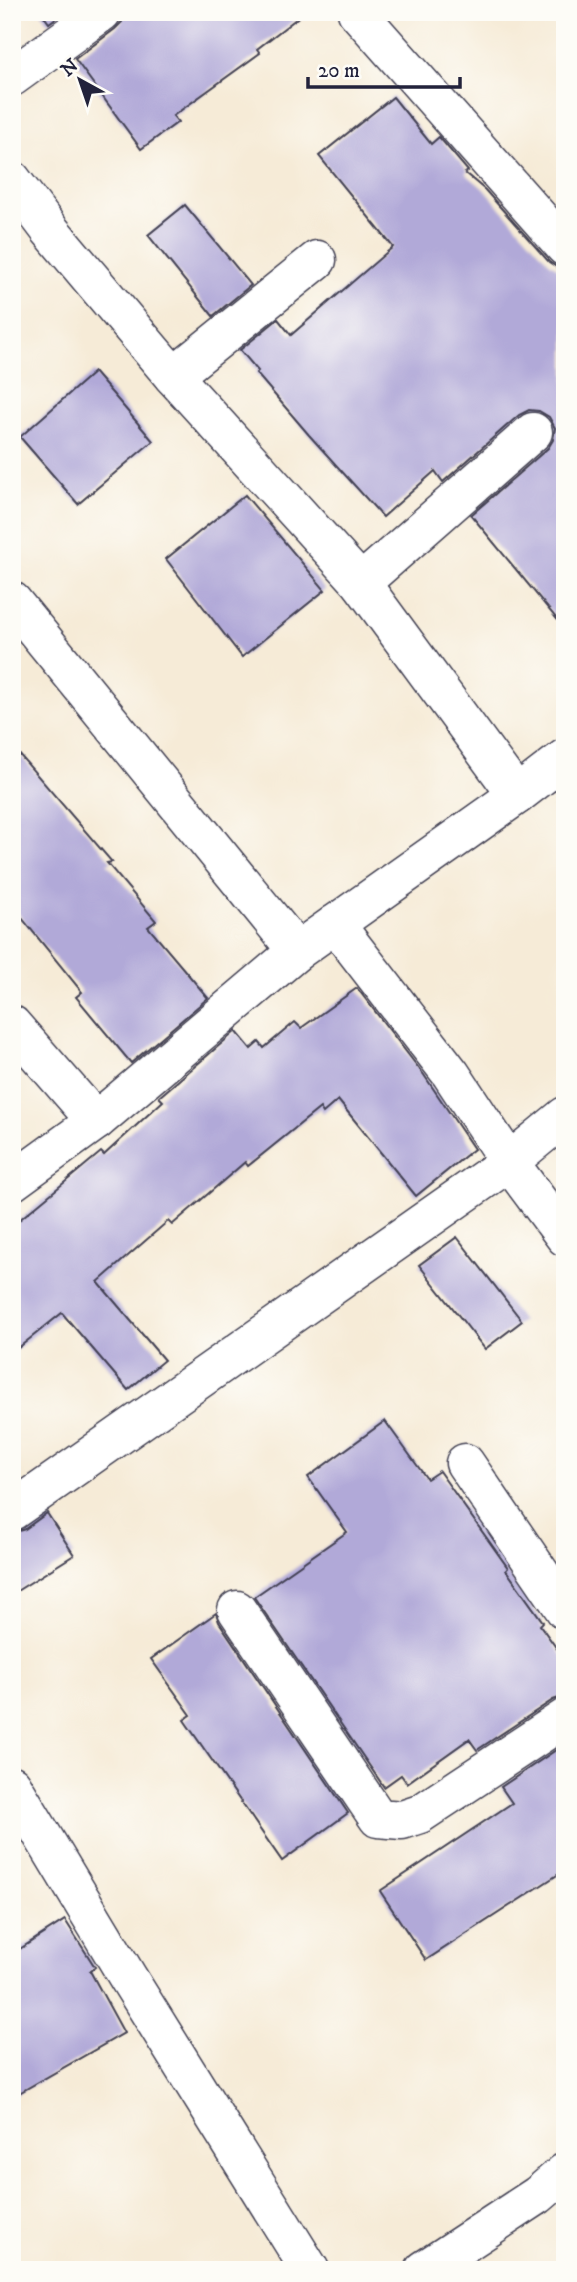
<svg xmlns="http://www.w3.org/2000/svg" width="577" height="2282" font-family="'IM FELL DW Pica',serif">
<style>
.building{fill:#b1a9d8}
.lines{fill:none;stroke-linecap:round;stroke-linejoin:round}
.minor-casing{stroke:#424052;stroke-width:41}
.minor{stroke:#fff;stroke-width:38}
</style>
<rect width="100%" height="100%" fill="#fdfcf7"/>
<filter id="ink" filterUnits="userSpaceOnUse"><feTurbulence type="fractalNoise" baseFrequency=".0143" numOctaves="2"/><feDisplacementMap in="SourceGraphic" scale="14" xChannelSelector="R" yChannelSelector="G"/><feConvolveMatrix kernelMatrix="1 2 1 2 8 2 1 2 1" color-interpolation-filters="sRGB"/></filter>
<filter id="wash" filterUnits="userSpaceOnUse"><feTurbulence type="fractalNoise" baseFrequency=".00686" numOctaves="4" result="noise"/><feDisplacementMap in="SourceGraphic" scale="28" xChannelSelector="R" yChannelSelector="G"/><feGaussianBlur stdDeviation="1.57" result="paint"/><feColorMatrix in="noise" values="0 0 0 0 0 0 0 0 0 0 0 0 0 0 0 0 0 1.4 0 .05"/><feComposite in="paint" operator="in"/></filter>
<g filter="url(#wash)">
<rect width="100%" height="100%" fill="#f6ebd7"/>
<g id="blocks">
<!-- building -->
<g class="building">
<path d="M 41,12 L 64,12 L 49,23 Z"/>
<path d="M 123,12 L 305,12 L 257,49 L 260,53 L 173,116 L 178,122 L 141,149 L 75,59 L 115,29 L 122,22 Z"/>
<path d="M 393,97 L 431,144 L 439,137 L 468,171 L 465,173 L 485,190 L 549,262 L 558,268 L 565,276 L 565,629 L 471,515 L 548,448 L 553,440 L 555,428 L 549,417 L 539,411 L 529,410 L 519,415 L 443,482 L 435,471 L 383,517 L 309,435 L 256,373 L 258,371 L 240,350 L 278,319 L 291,335 L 393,247 L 319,156 Z"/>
<path d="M 185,205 L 251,285 L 213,316 L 148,235 Z"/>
<path d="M 94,372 L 153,441 L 78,504 L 20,437 Z"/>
<path d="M 245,495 L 325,590 L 242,657 L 166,559 Z"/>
<path d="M 12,746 L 112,862 L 107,863 L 156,921 L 148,927 L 208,998 L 131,1063 L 76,997 L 82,992 L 12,906 Z"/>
<path d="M 357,988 L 424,1075 L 474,1149 L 416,1196 L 338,1100 L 323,1113 L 320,1108 L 248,1166 L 245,1162 L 172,1225 L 168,1221 L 98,1282 L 164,1360 L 128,1390 L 62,1313 L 12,1353 L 12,1226 L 101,1152 L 104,1155 L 163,1101 L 159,1097 L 236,1031 L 251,1049 L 259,1042 L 264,1048 L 295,1022 L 301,1028 Z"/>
<path d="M 457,1237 L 522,1321 L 485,1349 L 419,1265 Z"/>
<path d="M 385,1421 L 427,1479 L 439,1471 L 508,1568 L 506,1570 L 543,1622 L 540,1625 L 565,1660 L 565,1696 L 553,1700 L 477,1750 L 469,1739 L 407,1783 L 401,1775 L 384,1787 L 254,1597 L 347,1532 L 308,1477 Z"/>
<path d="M 47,1513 L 74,1555 L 12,1594 L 12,1533 L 25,1529 Z"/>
<path d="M 216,1613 L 219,1622 L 348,1813 L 282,1861 L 184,1720 L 191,1715 L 151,1659 Z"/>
<path d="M 565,1744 L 565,1870 L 426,1960 L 380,1891 L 512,1803 L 501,1787 Z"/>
<path d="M 65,1920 L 95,1967 L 90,1971 L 124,2033 L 12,2097 L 12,1954 Z"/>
</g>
</g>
</g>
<g filter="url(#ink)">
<use href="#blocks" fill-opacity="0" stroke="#424052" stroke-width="2"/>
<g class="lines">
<defs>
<g id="minor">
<path d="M 357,12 L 565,247"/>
<path d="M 12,77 L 102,12"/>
<path d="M 12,180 L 49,229 L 173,376 L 361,583 L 517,795"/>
<path d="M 173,376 L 317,260"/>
<path d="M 361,583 L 533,432"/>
<path d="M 12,601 L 297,951"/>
<path d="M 335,924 L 451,1074 L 509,1162 L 565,1237"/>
<path d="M 12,1025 L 96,1121"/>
<path d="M 12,1182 L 96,1121 L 297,951 L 517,795 L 565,758"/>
<path d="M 465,1463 L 565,1610"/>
<path d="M 12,1511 L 509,1162 L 565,1116"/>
<path d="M 237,1610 L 378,1818 L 402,1820 L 420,1814 L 565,1718"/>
<path d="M 12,1785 L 127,1976 L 310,2270"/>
<path d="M 424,2270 L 538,2195 L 565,2172"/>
</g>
</defs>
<!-- minor casing -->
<use href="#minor" class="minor-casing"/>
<!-- minor -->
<use href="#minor" class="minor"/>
</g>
</g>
<!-- margin -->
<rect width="577" height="2282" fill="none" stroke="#fdfcf7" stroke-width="42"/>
<!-- north arrow -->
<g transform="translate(80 80) rotate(320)" stroke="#fdfcf7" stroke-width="5" paint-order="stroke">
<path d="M0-5L12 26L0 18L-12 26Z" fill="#22223b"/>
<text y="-10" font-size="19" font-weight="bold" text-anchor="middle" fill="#22223b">N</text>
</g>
<!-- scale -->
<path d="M308 77v10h152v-10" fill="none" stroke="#22223b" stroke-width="3.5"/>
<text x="318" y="77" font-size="21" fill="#22223b" stroke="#fdfcf7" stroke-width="5" paint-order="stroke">20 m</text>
</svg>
